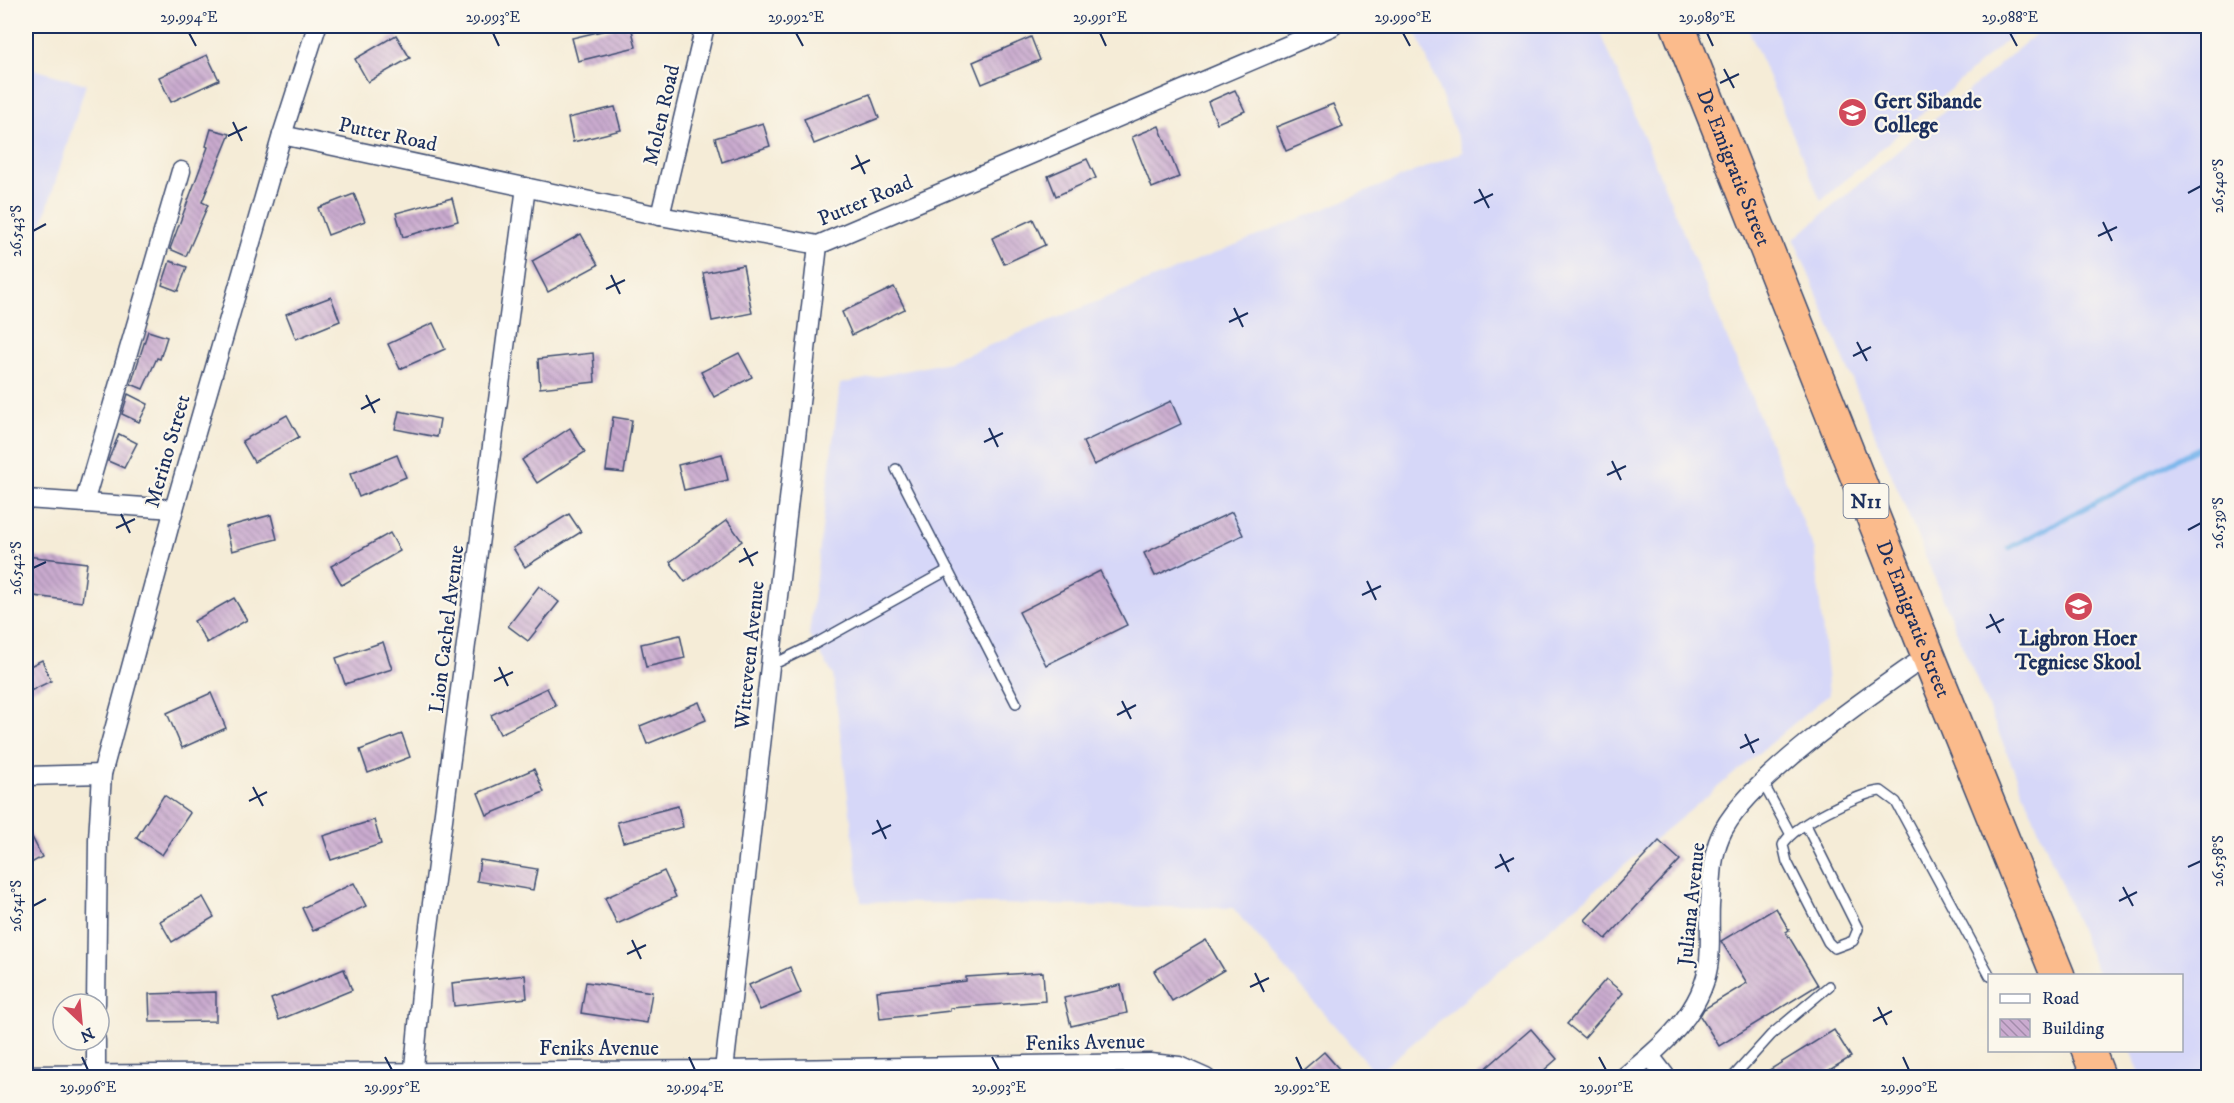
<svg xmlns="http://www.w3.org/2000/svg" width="2234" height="1103" font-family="'IM FELL DW Pica',serif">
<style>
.built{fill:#d6d7f8}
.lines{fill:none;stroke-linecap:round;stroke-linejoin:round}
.stream{stroke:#79b6eb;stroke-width:5}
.building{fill:url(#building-back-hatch)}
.lane-casing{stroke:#3c4b70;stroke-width:12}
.street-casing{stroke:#3c4b70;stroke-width:21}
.highway-casing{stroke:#3c4b70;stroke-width:36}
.lane{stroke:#fff;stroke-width:9}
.street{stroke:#fff;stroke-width:18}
.highway{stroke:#fbbb8c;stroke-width:33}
.ticks{fill:none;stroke:#1b2f5e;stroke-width:2}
.labels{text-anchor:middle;stroke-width:4.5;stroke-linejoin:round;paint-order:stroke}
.shield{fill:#fbf7ec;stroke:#5e6b89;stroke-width:1.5}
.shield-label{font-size:20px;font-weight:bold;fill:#1b2f5e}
.poi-label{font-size:21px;font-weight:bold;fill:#1b2f5e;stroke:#fbf7ec;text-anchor:start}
.street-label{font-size:21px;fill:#1b2f5e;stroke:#fbf7ec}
.neatline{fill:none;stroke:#1b2f5e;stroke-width:2}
.ticks-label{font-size:15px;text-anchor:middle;fill:#1b2f5e}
</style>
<defs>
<pattern id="building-back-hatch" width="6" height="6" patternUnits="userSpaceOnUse" patternTransform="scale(1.5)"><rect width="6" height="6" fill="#caabcf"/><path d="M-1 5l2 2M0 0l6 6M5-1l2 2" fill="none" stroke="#a38cab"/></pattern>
</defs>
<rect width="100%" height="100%" fill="#fbf7ec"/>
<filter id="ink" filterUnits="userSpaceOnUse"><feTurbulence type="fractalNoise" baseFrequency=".0167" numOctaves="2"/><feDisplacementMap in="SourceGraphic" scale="12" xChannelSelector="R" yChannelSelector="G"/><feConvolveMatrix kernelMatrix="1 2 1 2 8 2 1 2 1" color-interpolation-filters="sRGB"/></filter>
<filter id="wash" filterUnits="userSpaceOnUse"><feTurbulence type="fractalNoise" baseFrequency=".008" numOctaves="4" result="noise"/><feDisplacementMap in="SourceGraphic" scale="24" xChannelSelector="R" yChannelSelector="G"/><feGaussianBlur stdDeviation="1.35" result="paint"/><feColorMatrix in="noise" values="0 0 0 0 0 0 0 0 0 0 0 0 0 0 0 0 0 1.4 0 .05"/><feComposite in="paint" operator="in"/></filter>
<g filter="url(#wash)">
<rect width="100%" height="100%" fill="#f5ecd7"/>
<!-- built -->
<g class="built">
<path d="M 1435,26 L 1598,26 L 1815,551 L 1829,694 L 1376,1074 L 1233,908 L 861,902 L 833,675 L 809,635 L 840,384 L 949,362 L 1463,152 L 1417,33 Z"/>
<path d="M 1747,26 L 2023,26 L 1821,201 Z"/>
<path d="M 2045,26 L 2208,26 L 2208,1077 L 2142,1077 L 2130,1051 L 2182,1050 L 2182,976 L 2099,975 L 1794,239 Z"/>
<path d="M 26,67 L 86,84 L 26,276 Z"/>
</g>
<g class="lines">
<!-- stream -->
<path class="stream" d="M 2009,548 L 2208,443"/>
</g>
<g id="blocks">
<!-- building -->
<g class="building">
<path d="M 623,26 L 631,26 L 636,47 L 578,61 L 572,38 Z"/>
<path d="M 396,35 L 410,58 L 368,82 L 355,59 Z"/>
<path d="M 1031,37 L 1040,60 L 982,84 L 973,62 Z"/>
<path d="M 207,55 L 219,80 L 171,102 L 159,77 Z"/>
<path d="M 1235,90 L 1245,111 L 1217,123 L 1208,102 Z"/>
<path d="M 870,94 L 879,118 L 814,144 L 804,119 Z"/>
<path d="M 1333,104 L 1343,127 L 1286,151 L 1276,127 Z"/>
<path d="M 615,107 L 621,130 L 573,142 L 568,118 Z"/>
<path d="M 763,123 L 770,146 L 722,162 L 715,138 Z"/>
<path d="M 1159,126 L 1179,177 L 1152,188 L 1132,137 Z"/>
<path d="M 211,129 L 230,134 L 202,202 L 208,205 L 186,256 L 170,249 L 208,147 L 206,146 Z"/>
<path d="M 1087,159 L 1096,178 L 1056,196 L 1048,176 Z"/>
<path d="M 354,194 L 365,221 L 328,235 L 318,208 Z"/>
<path d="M 452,198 L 458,221 L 403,237 L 396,213 Z"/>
<path d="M 1033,219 L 1045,245 L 1004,264 L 992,238 Z"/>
<path d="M 581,234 L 598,265 L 548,292 L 532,261 Z"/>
<path d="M 170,261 L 187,267 L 178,291 L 162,285 Z"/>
<path d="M 743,265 L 752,313 L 712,321 L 703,273 Z"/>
<path d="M 894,287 L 905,309 L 852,335 L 842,312 Z"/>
<path d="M 331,297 L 340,321 L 296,339 L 286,314 Z"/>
<path d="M 433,323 L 445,349 L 400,369 L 388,344 Z"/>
<path d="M 148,331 L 167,337 L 160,359 L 157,358 L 143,389 L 131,384 Z"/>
<path d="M 593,353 L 595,382 L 540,388 L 538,359 Z"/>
<path d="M 739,353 L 752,377 L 714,397 L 701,372 Z"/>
<path d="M 128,394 L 148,404 L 139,422 L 122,414 Z"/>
<path d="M 1171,401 L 1181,424 L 1094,465 L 1083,442 Z"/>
<path d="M 399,411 L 440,419 L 437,437 L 395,429 Z"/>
<path d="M 287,415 L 299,437 L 254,462 L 242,441 Z"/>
<path d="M 613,417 L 632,420 L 624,473 L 606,471 Z"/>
<path d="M 570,428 L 585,452 L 537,483 L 522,460 Z"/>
<path d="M 119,434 L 137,443 L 124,468 L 108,461 Z"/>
<path d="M 722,454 L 728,480 L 684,490 L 678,465 Z"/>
<path d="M 397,455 L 406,477 L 359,497 L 350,474 Z"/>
<path d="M 1232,512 L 1243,535 L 1155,576 L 1144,553 Z"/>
<path d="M 569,514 L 581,532 L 525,567 L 513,548 Z"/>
<path d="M 271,515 L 277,539 L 232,551 L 226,527 Z"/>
<path d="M 727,520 L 742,541 L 685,582 L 670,562 Z"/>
<path d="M 390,533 L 400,551 L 342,585 L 331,566 Z"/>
<path d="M 26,556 L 87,563 L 82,602 L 26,595 Z"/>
<path d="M 1100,571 L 1127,625 L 1046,665 L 1019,612 Z"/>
<path d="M 539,586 L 559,602 L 528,641 L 508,626 Z"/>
<path d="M 234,598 L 247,620 L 207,643 L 194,621 Z"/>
<path d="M 680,635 L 685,658 L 646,667 L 641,644 Z"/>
<path d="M 383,642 L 392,669 L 345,684 L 336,658 Z"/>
<path d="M 42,660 L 51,681 L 26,693 L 26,668 Z"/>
<path d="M 547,688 L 556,706 L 500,734 L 491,715 Z"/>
<path d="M 211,693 L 226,728 L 182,748 L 167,713 Z"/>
<path d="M 699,702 L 706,720 L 647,744 L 640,726 Z"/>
<path d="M 402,734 L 410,757 L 368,773 L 360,750 Z"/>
<path d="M 534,769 L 544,792 L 487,815 L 478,793 Z"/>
<path d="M 164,795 L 190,813 L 162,855 L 136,838 Z"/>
<path d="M 678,806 L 683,827 L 623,842 L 617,822 Z"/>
<path d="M 374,820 L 381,844 L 331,860 L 323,836 Z"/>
<path d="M 26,825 L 42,857 L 26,866 Z"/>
<path d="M 1659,841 L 1680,860 L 1606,939 L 1585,920 Z"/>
<path d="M 480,860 L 537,869 L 533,890 L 477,881 Z"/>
<path d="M 664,871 L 676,897 L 617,924 L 605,898 Z"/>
<path d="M 354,883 L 366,906 L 313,931 L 302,908 Z"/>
<path d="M 203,897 L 214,917 L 172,942 L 160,921 Z"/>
<path d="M 1776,908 L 1789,930 L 1786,932 L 1818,985 L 1719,1046 L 1700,1016 L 1704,1009 L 1747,983 L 1721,941 Z"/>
<path d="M 1206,940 L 1224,970 L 1172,1001 L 1154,971 Z"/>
<path d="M 790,967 L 801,993 L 760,1010 L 749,985 Z"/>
<path d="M 344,969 L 352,990 L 279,1020 L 271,999 Z"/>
<path d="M 1043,972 L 1045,1001 L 950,1008 L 950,1011 L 880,1019 L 877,991 L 966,981 L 966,977 Z"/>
<path d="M 525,975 L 527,998 L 454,1006 L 452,983 Z"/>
<path d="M 1606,979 L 1623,993 L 1584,1038 L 1567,1024 Z"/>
<path d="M 586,982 L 652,992 L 647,1023 L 581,1013 Z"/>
<path d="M 1121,985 L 1127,1013 L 1071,1026 L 1064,998 Z"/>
<path d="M 216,992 L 216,1021 L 150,1022 L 149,994 Z"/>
<path d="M 1531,1029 L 1557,1059 L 1536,1077 L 1476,1077 Z"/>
<path d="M 1834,1030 L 1851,1057 L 1818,1077 L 1758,1077 Z"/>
<path d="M 1324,1052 L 1339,1069 L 1329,1077 L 1295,1077 Z"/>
</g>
</g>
</g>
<g filter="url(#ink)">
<use href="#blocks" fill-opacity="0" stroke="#3c4b70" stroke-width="1.5"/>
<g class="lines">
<defs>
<g id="lane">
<path d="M 896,469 L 1016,703"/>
<path d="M 770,666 L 815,644 L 948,570"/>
<path d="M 1763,783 L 1790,833"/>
<path d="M 1806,825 L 1858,929 L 1853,941 L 1834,948 L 1828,942 L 1787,862 L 1783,845 C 1791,826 1861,792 1881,791 L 1896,802 L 1990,976"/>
<path d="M 1732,1078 L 1771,1035 L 1829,986"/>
</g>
<g id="street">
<path d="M 282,135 L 660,216 L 818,245 L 1333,26"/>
<path d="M 660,216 L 705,26"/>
<path d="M 26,499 L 174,509"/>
<path d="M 84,503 L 181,171"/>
<path d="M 26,776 L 102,774"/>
<path d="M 96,1004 L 98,839 L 102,774 L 174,509 L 282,135 L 317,26"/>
<path d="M 1650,1056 L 1667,1078"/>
<path d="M 724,1070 L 818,245"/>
<path d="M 26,1075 L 724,1070 L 1150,1063 L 1179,1066 L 1206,1078"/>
<path d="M 96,1078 L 96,1040"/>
<path d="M 413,1078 L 423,972 L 526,187"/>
<path d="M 1623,1078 C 1661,1047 1704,1012 1709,960 C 1711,941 1709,923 1710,905 C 1712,882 1711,858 1720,837 C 1742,782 1876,691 1928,655"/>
</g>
<g id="highway">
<path id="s1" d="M 1678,26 L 1928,655 L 2058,976"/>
<path d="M 2088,1050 L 2099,1078"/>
</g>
</defs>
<!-- lane casing -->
<use href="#lane" class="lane-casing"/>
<!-- street casing -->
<use href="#street" class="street-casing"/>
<!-- highway casing -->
<use href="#highway" class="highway-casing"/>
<!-- lane -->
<use href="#lane" class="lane"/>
<!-- street -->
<use href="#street" class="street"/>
<!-- highway -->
<use href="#highway" class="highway"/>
</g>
</g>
<!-- ticks -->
<path class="ticks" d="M 189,33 L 196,46M 493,33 L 499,46M 796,33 L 803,46M 1100,33 L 1106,46M 1403,33 L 1410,46M 1707,33 L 1713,46M 2010,33 L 2017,46M 1724,69 L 1734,88M 1720,83 L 1739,74M 233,122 L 242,141M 228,136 L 247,127M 856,155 L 865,174M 851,169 L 870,160M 1479,189 L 1489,208M 2188,193 L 2201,186M 1474,203 L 1493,194M 2103,222 L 2112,241M 33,231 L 46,224M 2098,236 L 2117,227M 611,275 L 620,294M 606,289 L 625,280M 1234,308 L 1243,327M 1229,322 L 1248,313M 1857,342 L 1867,361M 1853,356 L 1871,347M 366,395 L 375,413M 361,409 L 380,399M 989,428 L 998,447M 984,442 L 1003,433M 1612,461 L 1621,480M 1607,475 L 1626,466M 121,514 L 130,533M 116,528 L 135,519M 2188,530 L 2201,523M 744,548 L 753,566M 739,562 L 758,552M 33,568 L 46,562M 1367,581 L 1376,600M 1362,595 L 1381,586M 1990,614 L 2000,633M 1986,628 L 2004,619M 499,667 L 508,686M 494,681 L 513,672M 1122,701 L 1131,719M 1117,715 L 1136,705M 1745,734 L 1754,753M 1740,748 L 1759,739M 253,787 L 263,806M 249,801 L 267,792M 877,820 L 886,839M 872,834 L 891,825M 1500,854 L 1509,872M 2188,867 L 2201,861M 1495,868 L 1514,858M 2123,887 L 2133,906M 2119,901 L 2137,892M 33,906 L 46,899M 632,940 L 641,959M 627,954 L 646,945M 1255,973 L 1264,992M 1250,987 L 1269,978M 1878,1007 L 1887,1025M 1873,1021 L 1892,1011M 82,1057 L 88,1070M 385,1057 L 392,1070M 689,1057 L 695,1070M 992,1057 L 999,1070M 1296,1057 L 1302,1070M 1599,1057 L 1606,1070M 1903,1057 L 1909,1070"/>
<!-- icons -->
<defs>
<symbol id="university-disc" viewBox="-11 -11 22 22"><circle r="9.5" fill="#d1495b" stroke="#fbf7ec"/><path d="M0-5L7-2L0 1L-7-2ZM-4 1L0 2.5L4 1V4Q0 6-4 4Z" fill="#fff"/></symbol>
<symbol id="school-disc" viewBox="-11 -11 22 22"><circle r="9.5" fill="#d1495b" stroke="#fbf7ec"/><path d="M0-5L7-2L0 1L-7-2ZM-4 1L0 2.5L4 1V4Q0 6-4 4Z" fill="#fff"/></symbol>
</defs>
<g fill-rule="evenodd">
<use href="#university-disc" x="1836" y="96" width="33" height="33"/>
<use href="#school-disc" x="2062" y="590" width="33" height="33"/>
</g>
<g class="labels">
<!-- shield labels -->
<rect class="shield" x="1843.5" y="484" width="45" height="34" rx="4.5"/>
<g class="shield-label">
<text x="1866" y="508">N11</text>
</g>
<!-- poi labels -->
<g class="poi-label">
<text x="1874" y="108">Gert Sibande<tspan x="1874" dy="24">College</tspan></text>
<text x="2078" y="645" text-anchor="middle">Ligbron Hoer<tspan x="2078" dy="24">Tegniese Skool</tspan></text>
</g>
<!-- street labels -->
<g class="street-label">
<text transform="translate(661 115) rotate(-77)" y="7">Molen Road</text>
<text transform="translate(388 134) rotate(12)" y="7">Putter Road</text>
<text dy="7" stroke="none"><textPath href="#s1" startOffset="152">De Emigratie Street</textPath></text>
<text transform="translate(865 200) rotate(-23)" y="7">Putter Road</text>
<text transform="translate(167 451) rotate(-74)" y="7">Merino Street</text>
<text dy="7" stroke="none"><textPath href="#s1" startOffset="638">De Emigratie Street</textPath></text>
<text transform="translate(446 629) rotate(-83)" y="7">Lion Cachel Avenue</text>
<text transform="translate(749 655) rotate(-84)" y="7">Witteveen Avenue</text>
<text transform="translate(1691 904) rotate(-84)" y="7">Juliana Avenue</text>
<text transform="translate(1085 1042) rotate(-1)" y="7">Feniks Avenue</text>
<text x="599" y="1055">Feniks Avenue</text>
</g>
</g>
<!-- margin -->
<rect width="2234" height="1103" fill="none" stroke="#fbf7ec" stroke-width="66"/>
<!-- legend -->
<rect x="1988" y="974" width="195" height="78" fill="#fbf7ec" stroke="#a1a7b3" stroke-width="1.5"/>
<rect x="2000" y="994" width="30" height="9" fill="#ffffff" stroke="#a1a7b3" stroke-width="1.5"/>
<text x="2042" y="1004" font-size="18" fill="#1b2f5e">Road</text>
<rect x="2000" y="1019" width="30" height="18" fill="url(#building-back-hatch)" stroke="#a1a7b3" stroke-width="1.5"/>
<text x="2042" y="1034" font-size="18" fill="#1b2f5e">Building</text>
<!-- north arrow -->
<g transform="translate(81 1022) rotate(154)"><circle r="28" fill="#fbf7ec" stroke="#a1a7b3" stroke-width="1.5"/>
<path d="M0-4.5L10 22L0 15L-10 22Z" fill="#d1495b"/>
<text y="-9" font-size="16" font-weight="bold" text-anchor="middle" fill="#1b2f5e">N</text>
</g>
<rect x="33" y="33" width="2168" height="1037" class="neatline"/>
<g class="ticks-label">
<text x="189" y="22">29.994°E</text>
<text x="493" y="22">29.993°E</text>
<text x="796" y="22">29.992°E</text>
<text x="1100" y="22">29.991°E</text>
<text x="1403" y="22">29.990°E</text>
<text x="1707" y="22">29.989°E</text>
<text x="2010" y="22">29.988°E</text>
<text transform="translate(2218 186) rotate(-90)" y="5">26.540°S</text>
<text transform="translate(16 231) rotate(-90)" y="5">26.543°S</text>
<text transform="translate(2218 523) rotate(-90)" y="5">26.539°S</text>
<text transform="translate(16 568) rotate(-90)" y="5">26.542°S</text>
<text transform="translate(2218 861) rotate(-90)" y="5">26.538°S</text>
<text transform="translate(16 906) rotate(-90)" y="5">26.541°S</text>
<text x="88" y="1092">29.996°E</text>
<text x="392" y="1092">29.995°E</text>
<text x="695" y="1092">29.994°E</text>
<text x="999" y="1092">29.993°E</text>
<text x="1302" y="1092">29.992°E</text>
<text x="1606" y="1092">29.991°E</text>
<text x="1909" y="1092">29.990°E</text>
</g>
</svg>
